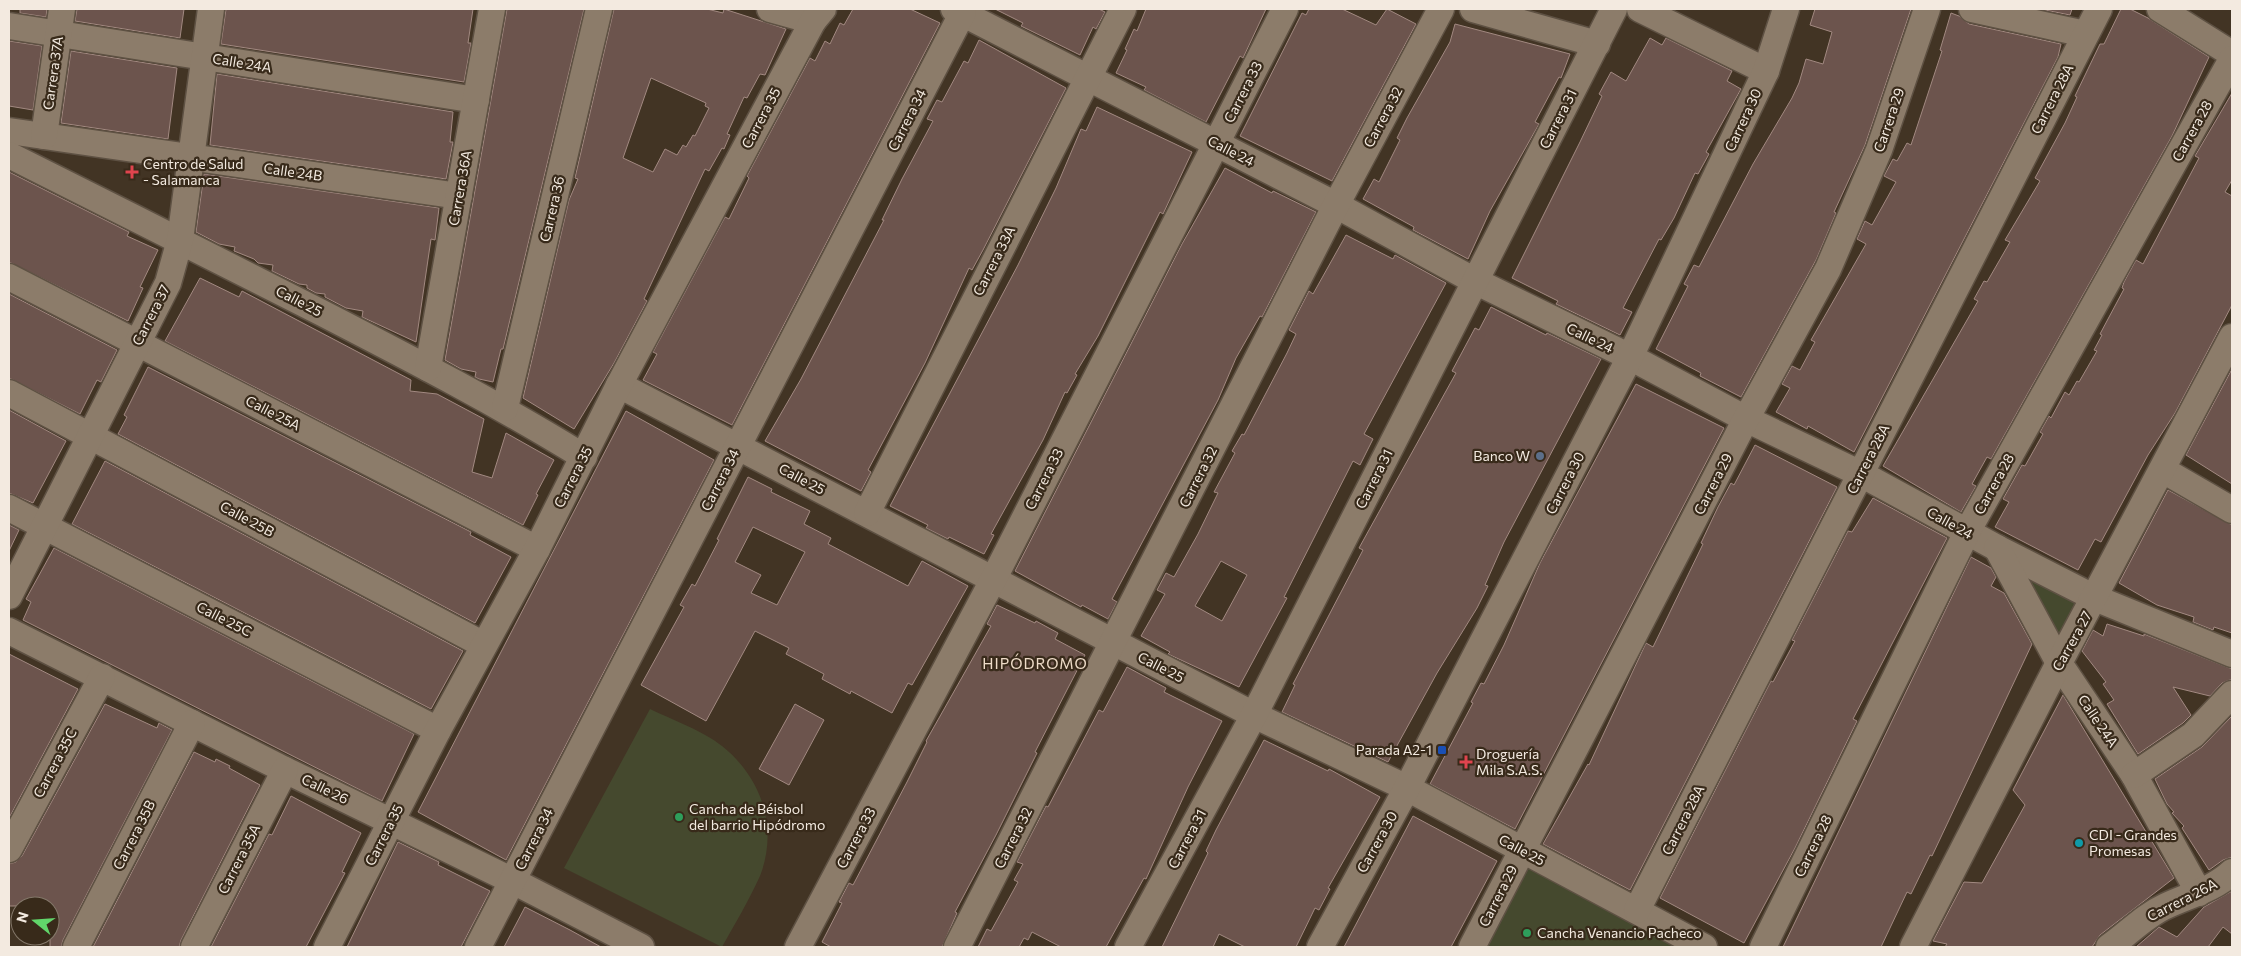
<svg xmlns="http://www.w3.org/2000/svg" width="2241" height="956" font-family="Commissioner,sans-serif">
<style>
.park{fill:#45492e}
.building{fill:#6c544d;stroke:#a28981;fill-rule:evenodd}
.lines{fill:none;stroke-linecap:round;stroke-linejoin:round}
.minor-casing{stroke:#5e5143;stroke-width:29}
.minor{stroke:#8c7c6a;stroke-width:26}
.health-dot{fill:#e0444e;stroke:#382a1a;stroke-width:2}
.service-dot{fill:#5c6f8a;stroke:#382a1a;stroke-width:2}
.transit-dot{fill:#1a4fb4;stroke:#382a1a;stroke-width:2}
.leisure-dot{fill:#2e9e5b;stroke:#382a1a;stroke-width:2}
.culture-dot{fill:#0f9aa8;stroke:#382a1a;stroke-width:2}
.labels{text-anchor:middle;stroke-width:4.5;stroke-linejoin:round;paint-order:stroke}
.street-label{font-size:14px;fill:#f3eae0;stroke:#382a1a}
.poi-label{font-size:14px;fill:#f3eae0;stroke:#382a1a;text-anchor:start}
.neighbourhood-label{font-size:15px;letter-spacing:1px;fill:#eedcc8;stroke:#382a1a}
</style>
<rect width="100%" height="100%" fill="#423424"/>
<!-- park -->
<g class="park">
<path d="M 2004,555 L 2083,599 L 2056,647 Z"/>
<path d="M 650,709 C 671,719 705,732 722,746 C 761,777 779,827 760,876 C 749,900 735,924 722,947 L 564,868 Z"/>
<path d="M 1529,867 L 1684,947 L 1487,947 Z"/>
</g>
<!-- building -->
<g class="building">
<path d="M 20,9 L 47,9 L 46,17 L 20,13 Z"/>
<path d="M 77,9 L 184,9 L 180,38 L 75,21 Z"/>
<path d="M 226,9 L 473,9 L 468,43 L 471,43 L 464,82 L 221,44 Z"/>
<path d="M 507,9 L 584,9 L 503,349 L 501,349 L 493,382 L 479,379 L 475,377 L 476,372 L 461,369 L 445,360 Z"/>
<path d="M 614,9 L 707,9 L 723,13 L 724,9 L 786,29 L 765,75 L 760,74 L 747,98 L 744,97 L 727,134 L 730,135 L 724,149 L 722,148 L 709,171 L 705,169 L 644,299 L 647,301 L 614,363 L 574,429 L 523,398 L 569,200 L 578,179 L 575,178 ZM 651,78 L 706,103 L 705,106 L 709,108 L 695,136 L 693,135 L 686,147 L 683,145 L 677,155 L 665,149 L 653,172 L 623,158 Z"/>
<path d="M 853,9 L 910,9 L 940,23 L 732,425 L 643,380 L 657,354 L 653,352 L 725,217 L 729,219 L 749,178 L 747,176 L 810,58 L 815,61 L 825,41 L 830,44 L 840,23 L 844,25 Z"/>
<path d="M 995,9 L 1099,9 L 1105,12 L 1096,29 L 1093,27 L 1080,55 L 1021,26 L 1023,23 Z"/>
<path d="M 1146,9 L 1266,9 L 1243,58 L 1240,56 L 1206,122 L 1144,90 L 1146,87 L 1116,73 L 1127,50 L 1125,49 L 1134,29 L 1137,31 Z"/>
<path d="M 1309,9 L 1342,9 L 1376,25 L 1387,9 L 1416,24 L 1332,181 L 1240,136 L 1302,13 L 1306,15 Z"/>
<path d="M 1815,9 L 1911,9 L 1865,145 L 1834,212 L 1836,213 L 1816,260 L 1741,397 L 1700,376 L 1701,373 L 1656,349 L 1688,286 L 1684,284 L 1694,265 L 1699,267 L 1753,164 L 1792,98 L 1799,83 L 1806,59 L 1823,64 L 1832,32 L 1810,25 Z"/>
<path d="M 2040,9 L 2072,9 L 2070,15 Z"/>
<path d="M 2121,9 L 2130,9 L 2148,18 L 2209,57 L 2172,136 L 1991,459 L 1987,457 L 1972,484 L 1976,486 L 1961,512 L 1883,466 L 1978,301 L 1974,299 L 1984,281 L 1987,282 L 2010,242 L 2005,240 L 2040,181 L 2035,178 L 2065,123 L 2077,97 L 2075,96 L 2100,44 L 2104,44 Z"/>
<path d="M 1951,13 L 1959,16 L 1969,24 L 2061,44 L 2058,57 L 1854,452 L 1808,426 L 1807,429 L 1776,412 L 1790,388 L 1782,384 L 1792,366 L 1800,370 L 1815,342 L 1811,340 L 1866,244 L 1857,239 L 1865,221 L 1872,225 L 1896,182 L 1884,176 L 1893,159 L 1897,161 L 1907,143 L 1911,145 L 1942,51 L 1940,50 Z"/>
<path d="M 1455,24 L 1570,54 L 1561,78 L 1559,77 L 1535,122 L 1539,124 L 1490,211 L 1468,259 L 1413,230 L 1414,227 L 1363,199 L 1374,179 L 1379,182 L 1400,140 L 1397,138 L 1407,118 L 1450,42 Z"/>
<path d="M 1650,38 L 1662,45 L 1666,38 L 1732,71 L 1727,81 L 1741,89 L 1706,152 L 1709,154 L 1698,174 L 1695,173 L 1674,218 L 1661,240 L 1659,239 L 1623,308 L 1632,312 L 1620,335 L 1556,304 L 1558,301 L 1512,278 L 1580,142 L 1602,96 L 1599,94 L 1611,72 L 1626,81 Z"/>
<path d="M 979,40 L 1066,88 L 983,250 L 972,270 L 969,268 L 925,363 L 868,470 L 871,472 L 861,491 L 765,441 L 801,379 L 884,220 L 882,220 L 902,179 L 933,121 L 927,119 L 937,100 L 942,102 L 964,61 L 968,63 Z"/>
<path d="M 9,41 L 42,46 L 33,110 L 9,106 Z"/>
<path d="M 71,51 L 177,68 L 168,139 L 61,123 Z"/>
<path d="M 217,74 L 453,112 L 450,142 L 453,142 L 446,179 L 210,145 Z"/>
<path d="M 2232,93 L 2232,180 L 2225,192 L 2232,196 L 2232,305 L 2175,413 L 2148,455 L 2101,542 L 2095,539 L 2078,570 L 1995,527 L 2009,502 L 2003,499 L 2022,465 L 2025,466 L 2043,434 L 2040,432 L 2049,416 L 2051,418 L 2065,392 L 2069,395 L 2077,381 L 2079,382 L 2097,351 L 2094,350 L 2102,335 L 2100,334 L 2124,289 L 2122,288 L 2124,282 L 2136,260 L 2143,264 L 2199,158 L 2195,156 Z"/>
<path d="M 1097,107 L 1192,152 L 1163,214 L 1160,212 L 1098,336 L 1075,374 L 1077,375 L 1067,393 L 1065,392 L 1043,440 L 991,534 L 994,535 L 984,554 L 949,537 L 948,539 L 926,528 L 928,525 L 890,506 L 1018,265 L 1056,188 L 1081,129 L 1086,131 Z"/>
<path d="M 1225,168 L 1272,193 L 1273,191 L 1316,212 L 1262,317 L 1260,316 L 1236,358 L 1218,400 L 1112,599 L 1117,602 L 1108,619 L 1082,605 L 1081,607 L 1015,571 L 1182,244 Z"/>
<path d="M 9,172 L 129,232 L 127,236 L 158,250 L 140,287 L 143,288 L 128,321 L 9,262 Z"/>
<path d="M 204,174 L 439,208 L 435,240 L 431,239 L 416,342 L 362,317 L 363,311 L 346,308 L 325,297 L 325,294 L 316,293 L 307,288 L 307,285 L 299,284 L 272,271 L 273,265 L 258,263 L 254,259 L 234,251 L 235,247 L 219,244 L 196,232 Z"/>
<path d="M 1346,235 L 1393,259 L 1395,255 L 1446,283 L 1364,434 L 1373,439 L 1360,465 L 1353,461 L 1284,597 L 1287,598 L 1239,687 L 1168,654 L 1170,652 L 1141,636 L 1165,594 L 1157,590 L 1166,573 L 1174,577 L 1198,534 L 1218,493 L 1214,492 L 1235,453 L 1232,451 L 1242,434 L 1244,435 L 1287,353 L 1296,334 L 1289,330 L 1309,291 L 1313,294 ZM 1221,561 L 1247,575 L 1222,621 L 1195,606 Z"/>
<path d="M 200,278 L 239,297 L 242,291 L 411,380 L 410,391 L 437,394 L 484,419 L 472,472 L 492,478 L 506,433 L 554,460 L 536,494 L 538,495 L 523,525 L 165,341 Z"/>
<path d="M 9,294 L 117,350 L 101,382 L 97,380 L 80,414 L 9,378 Z"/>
<path d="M 1491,307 L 1546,335 L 1547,333 L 1601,359 L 1504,542 L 1485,585 L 1488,586 L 1477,608 L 1437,673 L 1388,762 L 1282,712 L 1295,685 L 1293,684 L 1363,550 L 1359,548 L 1456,373 L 1452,371 L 1475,328 L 1479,330 Z"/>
<path d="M 148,367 L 471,532 L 470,535 L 511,557 L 475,623 L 118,434 L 127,417 L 124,415 Z"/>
<path d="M 2232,369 L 2232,484 L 2186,455 Z"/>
<path d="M 1636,384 L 1724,428 L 1515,829 L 1430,784 L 1473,703 L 1471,702 L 1481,683 L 1484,684 L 1504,645 L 1540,563 Z"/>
<path d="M 9,410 L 66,441 L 33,503 L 9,493 Z"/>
<path d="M 626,411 L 714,460 L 506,860 L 418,812 Z"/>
<path d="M 1755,445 L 1837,487 L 1630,890 L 1543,844 L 1588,764 L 1589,765 L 1646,643 L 1653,647 L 1703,544 L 1701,543 L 1718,507 L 1731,483 L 1734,485 Z"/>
<path d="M 105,461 L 463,651 L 431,709 L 72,524 Z"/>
<path d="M 748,477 L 772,489 L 771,492 L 810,511 L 804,524 L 831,538 L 828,544 L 908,586 L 922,561 L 968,586 L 912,685 L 908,683 L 892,713 L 851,691 L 850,694 L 822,679 L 824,674 L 786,654 L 789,648 L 755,631 L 706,721 L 641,685 L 684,607 L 680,605 L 692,584 L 695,586 L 719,540 L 717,539 ZM 753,527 L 805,552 L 777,605 L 751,593 L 761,575 L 735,562 Z"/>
<path d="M 2168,490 L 2232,525 L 2232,633 L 2214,627 L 2213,630 L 2193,622 L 2194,617 L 2157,605 L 2119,583 Z"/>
<path d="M 1873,498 L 1947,538 L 1853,719 L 1857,721 L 1795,848 L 1744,943 L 1660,898 L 1771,681 L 1773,682 L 1795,641 L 1792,640 L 1848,531 L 1852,532 Z"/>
<path d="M 9,525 L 19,530 L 9,551 Z"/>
<path d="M 54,548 L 414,734 L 382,801 L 23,620 L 31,602 L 26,599 Z"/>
<path d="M 1971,557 L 1991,568 L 1996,577 L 1991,586 L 2004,593 L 2032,644 L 1932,856 L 1930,855 L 1911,894 L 1907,892 L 1881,947 L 1783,947 Z"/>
<path d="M 997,605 L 1035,623 L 1036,621 L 1058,633 L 1055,639 L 1085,655 L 1035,752 L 1037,753 L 996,835 L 955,912 L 957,913 L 942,947 L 831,947 L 822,942 L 842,903 L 839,902 L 849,883 L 853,885 L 907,782 L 927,742 L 926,741 L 991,626 L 987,624 Z"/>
<path d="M 2107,624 L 2144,636 L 2144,634 L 2232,669 L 2232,679 L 2222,683 L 2210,696 L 2173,687 L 2191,715 L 2183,723 L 2138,754 L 2107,704 L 2114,700 L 2103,684 L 2106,682 L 2082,651 L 2093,630 L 2103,636 Z"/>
<path d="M 9,654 L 78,689 L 9,818 Z"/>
<path d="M 1127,667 L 1166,688 L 1164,692 L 1222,721 L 1188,787 L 1146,879 L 1144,878 L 1106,947 L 1061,947 L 1032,932 L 1028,940 L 1024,938 L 1019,947 L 978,947 L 987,929 L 991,931 L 1018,882 L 1014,880 L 1023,864 L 1017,862 L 1046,806 L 1048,807 L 1099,710 L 1103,712 Z"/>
<path d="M 2063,695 L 2174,878 L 2100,935 L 2092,947 L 1945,947 L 1947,944 L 1933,941 L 1964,882 L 1982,883 L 2025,805 L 2013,790 Z"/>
<path d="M 105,704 L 157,728 L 159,723 L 172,730 L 63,940 L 61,947 L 50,947 L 50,906 L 9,906 L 9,864 L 16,862 L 22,856 Z"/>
<path d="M 795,704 L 824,720 L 789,785 L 759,769 Z"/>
<path d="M 2232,716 L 2232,857 L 2223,860 L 2209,870 L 2182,828 L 2184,826 L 2172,813 L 2174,812 L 2167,804 L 2155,779 L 2202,747 Z"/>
<path d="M 1264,740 L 1328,771 L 1329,769 L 1380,797 L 1328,888 L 1330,889 L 1319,910 L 1315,908 L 1296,947 L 1245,947 L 1219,934 L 1213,947 L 1162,947 L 1208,853 L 1206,851 L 1216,830 Z"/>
<path d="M 194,752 L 215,762 L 216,759 L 230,766 L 229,768 L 260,785 L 181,940 L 179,947 L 93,947 Z"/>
<path d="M 291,796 L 361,833 L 342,872 L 345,873 L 306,947 L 211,947 L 269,834 L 272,835 Z"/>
<path d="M 1413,816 L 1497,861 L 1451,947 L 1344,947 Z"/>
<path d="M 398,842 L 439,862 L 438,865 L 490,891 L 461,947 L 347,947 Z"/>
<path d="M 2232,891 L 2232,934 L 2223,927 L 2208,947 L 2136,947 L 2159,927 L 2177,937 L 2204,907 Z"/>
<path d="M 525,907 L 570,930 L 601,947 L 504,947 Z"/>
</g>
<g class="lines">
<defs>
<g id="minor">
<path d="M 770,9 L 813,21"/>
<path d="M 954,9 L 1336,205 L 1475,281 L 1630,357 L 1746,419 L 1861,474 L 1997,548 L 2095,598 L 2232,654"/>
<path d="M 1473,9 L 1597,44"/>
<path d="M 1640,9 L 1766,71"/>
<path d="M 1972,9 L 2085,34"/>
<path d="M 2160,9 L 2232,54"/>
<path d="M 9,26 L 476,100"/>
<path d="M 9,131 L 459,196"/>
<path d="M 44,136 L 62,9"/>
<path d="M 9,155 C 115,208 220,261 326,315 C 413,360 500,405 584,457"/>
<path d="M 9,277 L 537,549"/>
<path d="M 428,368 L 492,9"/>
<path d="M 619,385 L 1254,715 L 1407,788 L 1704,947"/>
<path d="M 9,393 L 484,645"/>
<path d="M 505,408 L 599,9"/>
<path d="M 2163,470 L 2232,510"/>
<path d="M 9,508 L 438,730"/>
<path d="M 867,513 L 1123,9"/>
<path d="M 1997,548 L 2059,663 L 2134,775 L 2199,893"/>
<path d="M 9,596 L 168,283 L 180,240 L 211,9"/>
<path d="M 9,631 L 285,770 L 513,881 L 641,947"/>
<path d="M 2134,775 L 2193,735 L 2232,694"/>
<path d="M 9,849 L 102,677"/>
<path d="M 1637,910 L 2099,9"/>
<path d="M 76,947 L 192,723"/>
<path d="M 194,947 L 285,770"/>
<path d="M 327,947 L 438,730 L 537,549 L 619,385 L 813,21 L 823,9"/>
<path d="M 478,947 L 963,12"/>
<path d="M 798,947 L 993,580 L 1285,9"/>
<path d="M 957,947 L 1336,205 L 1441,9"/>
<path d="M 1128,947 L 1254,715 L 1614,9"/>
<path d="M 1320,947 L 1407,788 L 1630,357 L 1766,71 L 1786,9"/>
<path d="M 1472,947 L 1746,419 L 1828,269 L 1879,150 L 1927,9"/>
<path d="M 1763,947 L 1967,532 L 2232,59"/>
<path d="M 1913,947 L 2059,663 L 2232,337"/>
<path d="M 2109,947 C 2128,934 2144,916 2166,906 C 2189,895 2213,890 2232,872"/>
</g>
</defs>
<!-- minor casing -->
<use href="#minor" class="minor-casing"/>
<!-- minor -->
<use href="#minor" class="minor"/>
</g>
<!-- markers -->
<g class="health-dot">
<path d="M129.5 164.5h5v5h5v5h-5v5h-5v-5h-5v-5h5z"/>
<path d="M1463.5 754.5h5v5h5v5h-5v5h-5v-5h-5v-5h5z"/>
</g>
<circle class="service-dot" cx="1540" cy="456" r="5"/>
<rect class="transit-dot" x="1437" y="745" width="10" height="10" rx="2.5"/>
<g class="leisure-dot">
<circle cx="679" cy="817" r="5"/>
<circle cx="1527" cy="933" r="5"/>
</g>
<circle class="culture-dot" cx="2079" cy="843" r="5"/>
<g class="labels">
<!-- street labels -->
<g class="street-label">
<text transform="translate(242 63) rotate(9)" y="5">Calle 24A</text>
<text transform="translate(53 73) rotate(-82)" y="5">Carrera 37A</text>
<text transform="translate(1243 92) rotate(-63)" y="5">Carrera 33</text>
<text transform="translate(2052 99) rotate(-63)" y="5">Carrera 28A</text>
<text transform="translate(1383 117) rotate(-62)" y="5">Carrera 32</text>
<text transform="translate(761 118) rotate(-62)" y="5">Carrera 35</text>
<text transform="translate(1558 119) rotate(-63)" y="5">Carrera 31</text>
<text transform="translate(907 120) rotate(-63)" y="5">Carrera 34</text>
<text transform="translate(1743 120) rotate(-65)" y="5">Carrera 30</text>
<text transform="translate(1889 120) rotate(-71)" y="5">Carrera 29</text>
<text transform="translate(2192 131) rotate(-61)" y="5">Carrera 28</text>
<text transform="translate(1231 151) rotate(27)" y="5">Calle 24</text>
<text transform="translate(293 172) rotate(8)" y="5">Calle 24B</text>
<text transform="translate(460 188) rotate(-80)" y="5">Carrera 36A</text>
<text transform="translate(552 209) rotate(-77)" y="5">Carrera 36</text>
<text transform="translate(994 261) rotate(-63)" y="5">Carrera 33A</text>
<text transform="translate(299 301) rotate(27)" y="5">Calle 25</text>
<text transform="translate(151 315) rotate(-63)" y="5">Carrera 37</text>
<text transform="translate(1590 338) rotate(26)" y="5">Calle 24</text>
<text transform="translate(273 413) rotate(27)" y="5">Calle 25A</text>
<text transform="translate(1868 459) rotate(-63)" y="5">Carrera 28A</text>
<text transform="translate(573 477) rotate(-63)" y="5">Carrera 35</text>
<text transform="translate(1198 477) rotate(-63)" y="5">Carrera 32</text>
<text transform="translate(802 479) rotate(28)" y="5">Calle 25</text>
<text transform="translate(1044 479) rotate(-63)" y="5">Carrera 33</text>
<text transform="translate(1374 479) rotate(-63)" y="5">Carrera 31</text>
<text transform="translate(720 480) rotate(-63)" y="5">Carrera 34</text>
<text transform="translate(1565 483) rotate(-63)" y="5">Carrera 30</text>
<text transform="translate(1713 484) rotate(-63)" y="5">Carrera 29</text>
<text transform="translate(1994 484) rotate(-61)" y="5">Carrera 28</text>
<text transform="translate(247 519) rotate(28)" y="5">Calle 25B</text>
<text transform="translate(1950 523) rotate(29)" y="5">Calle 24</text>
<text transform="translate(224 619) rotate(27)" y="5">Calle 25C</text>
<text transform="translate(2072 641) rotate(-61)" y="5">Carrera 27</text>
<text transform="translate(1161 667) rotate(27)" y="5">Calle 25</text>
<text transform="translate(2098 721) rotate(56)" y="5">Calle 24A</text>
<text transform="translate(55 763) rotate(-62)" y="5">Carrera 35C</text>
<text transform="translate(325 789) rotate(26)" y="5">Calle 26</text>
<text transform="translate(1683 820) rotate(-63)" y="5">Carrera 28A</text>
<text transform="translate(134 835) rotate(-63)" y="5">Carrera 35B</text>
<text transform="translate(384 835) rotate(-63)" y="5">Carrera 35</text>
<text transform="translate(856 838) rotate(-62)" y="5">Carrera 33</text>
<text transform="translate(1013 838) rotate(-63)" y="5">Carrera 32</text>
<text transform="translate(534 839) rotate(-63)" y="5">Carrera 34</text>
<text transform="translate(1187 839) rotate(-62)" y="5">Carrera 31</text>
<text transform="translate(1377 842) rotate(-61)" y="5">Carrera 30</text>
<text transform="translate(1813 846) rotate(-64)" y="5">Carrera 28</text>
<text transform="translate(1522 850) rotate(28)" y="5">Calle 25</text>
<text transform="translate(239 859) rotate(-63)" y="5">Carrera 35A</text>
<text transform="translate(1498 896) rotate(-63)" y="5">Carrera 29</text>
<text transform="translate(2182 900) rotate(-27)" y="5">Carrera 26A</text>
</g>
<!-- poi labels -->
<g class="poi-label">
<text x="143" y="169">Centro de Salud<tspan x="143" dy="16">- Salamanca</tspan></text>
<text x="1530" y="461" text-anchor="end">Banco W</text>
<text x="1432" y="755" text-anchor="end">Parada A2-1</text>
<text x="1476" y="759">Droguería<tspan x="1476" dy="16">Mila S.A.S.</tspan></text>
<text x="689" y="814">Cancha de Béisbol<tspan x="689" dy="16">del barrio Hipódromo</tspan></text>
<text x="2089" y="840">CDI - Grandes<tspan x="2089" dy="16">Promesas</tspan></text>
<text x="1537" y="938">Cancha Venancio Pacheco</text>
</g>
<!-- neighbourhood labels -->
<g class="neighbourhood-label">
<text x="1035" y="669">HIPÓDROMO</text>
</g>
</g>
<!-- border -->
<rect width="2241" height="956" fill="none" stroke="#f3eae0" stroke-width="20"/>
<!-- north arrow -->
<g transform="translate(35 921) rotate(287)"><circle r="24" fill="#382a1a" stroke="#837769"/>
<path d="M0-4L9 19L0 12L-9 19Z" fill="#61d56a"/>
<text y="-8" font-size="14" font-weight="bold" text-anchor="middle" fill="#f3eae0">N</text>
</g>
</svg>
